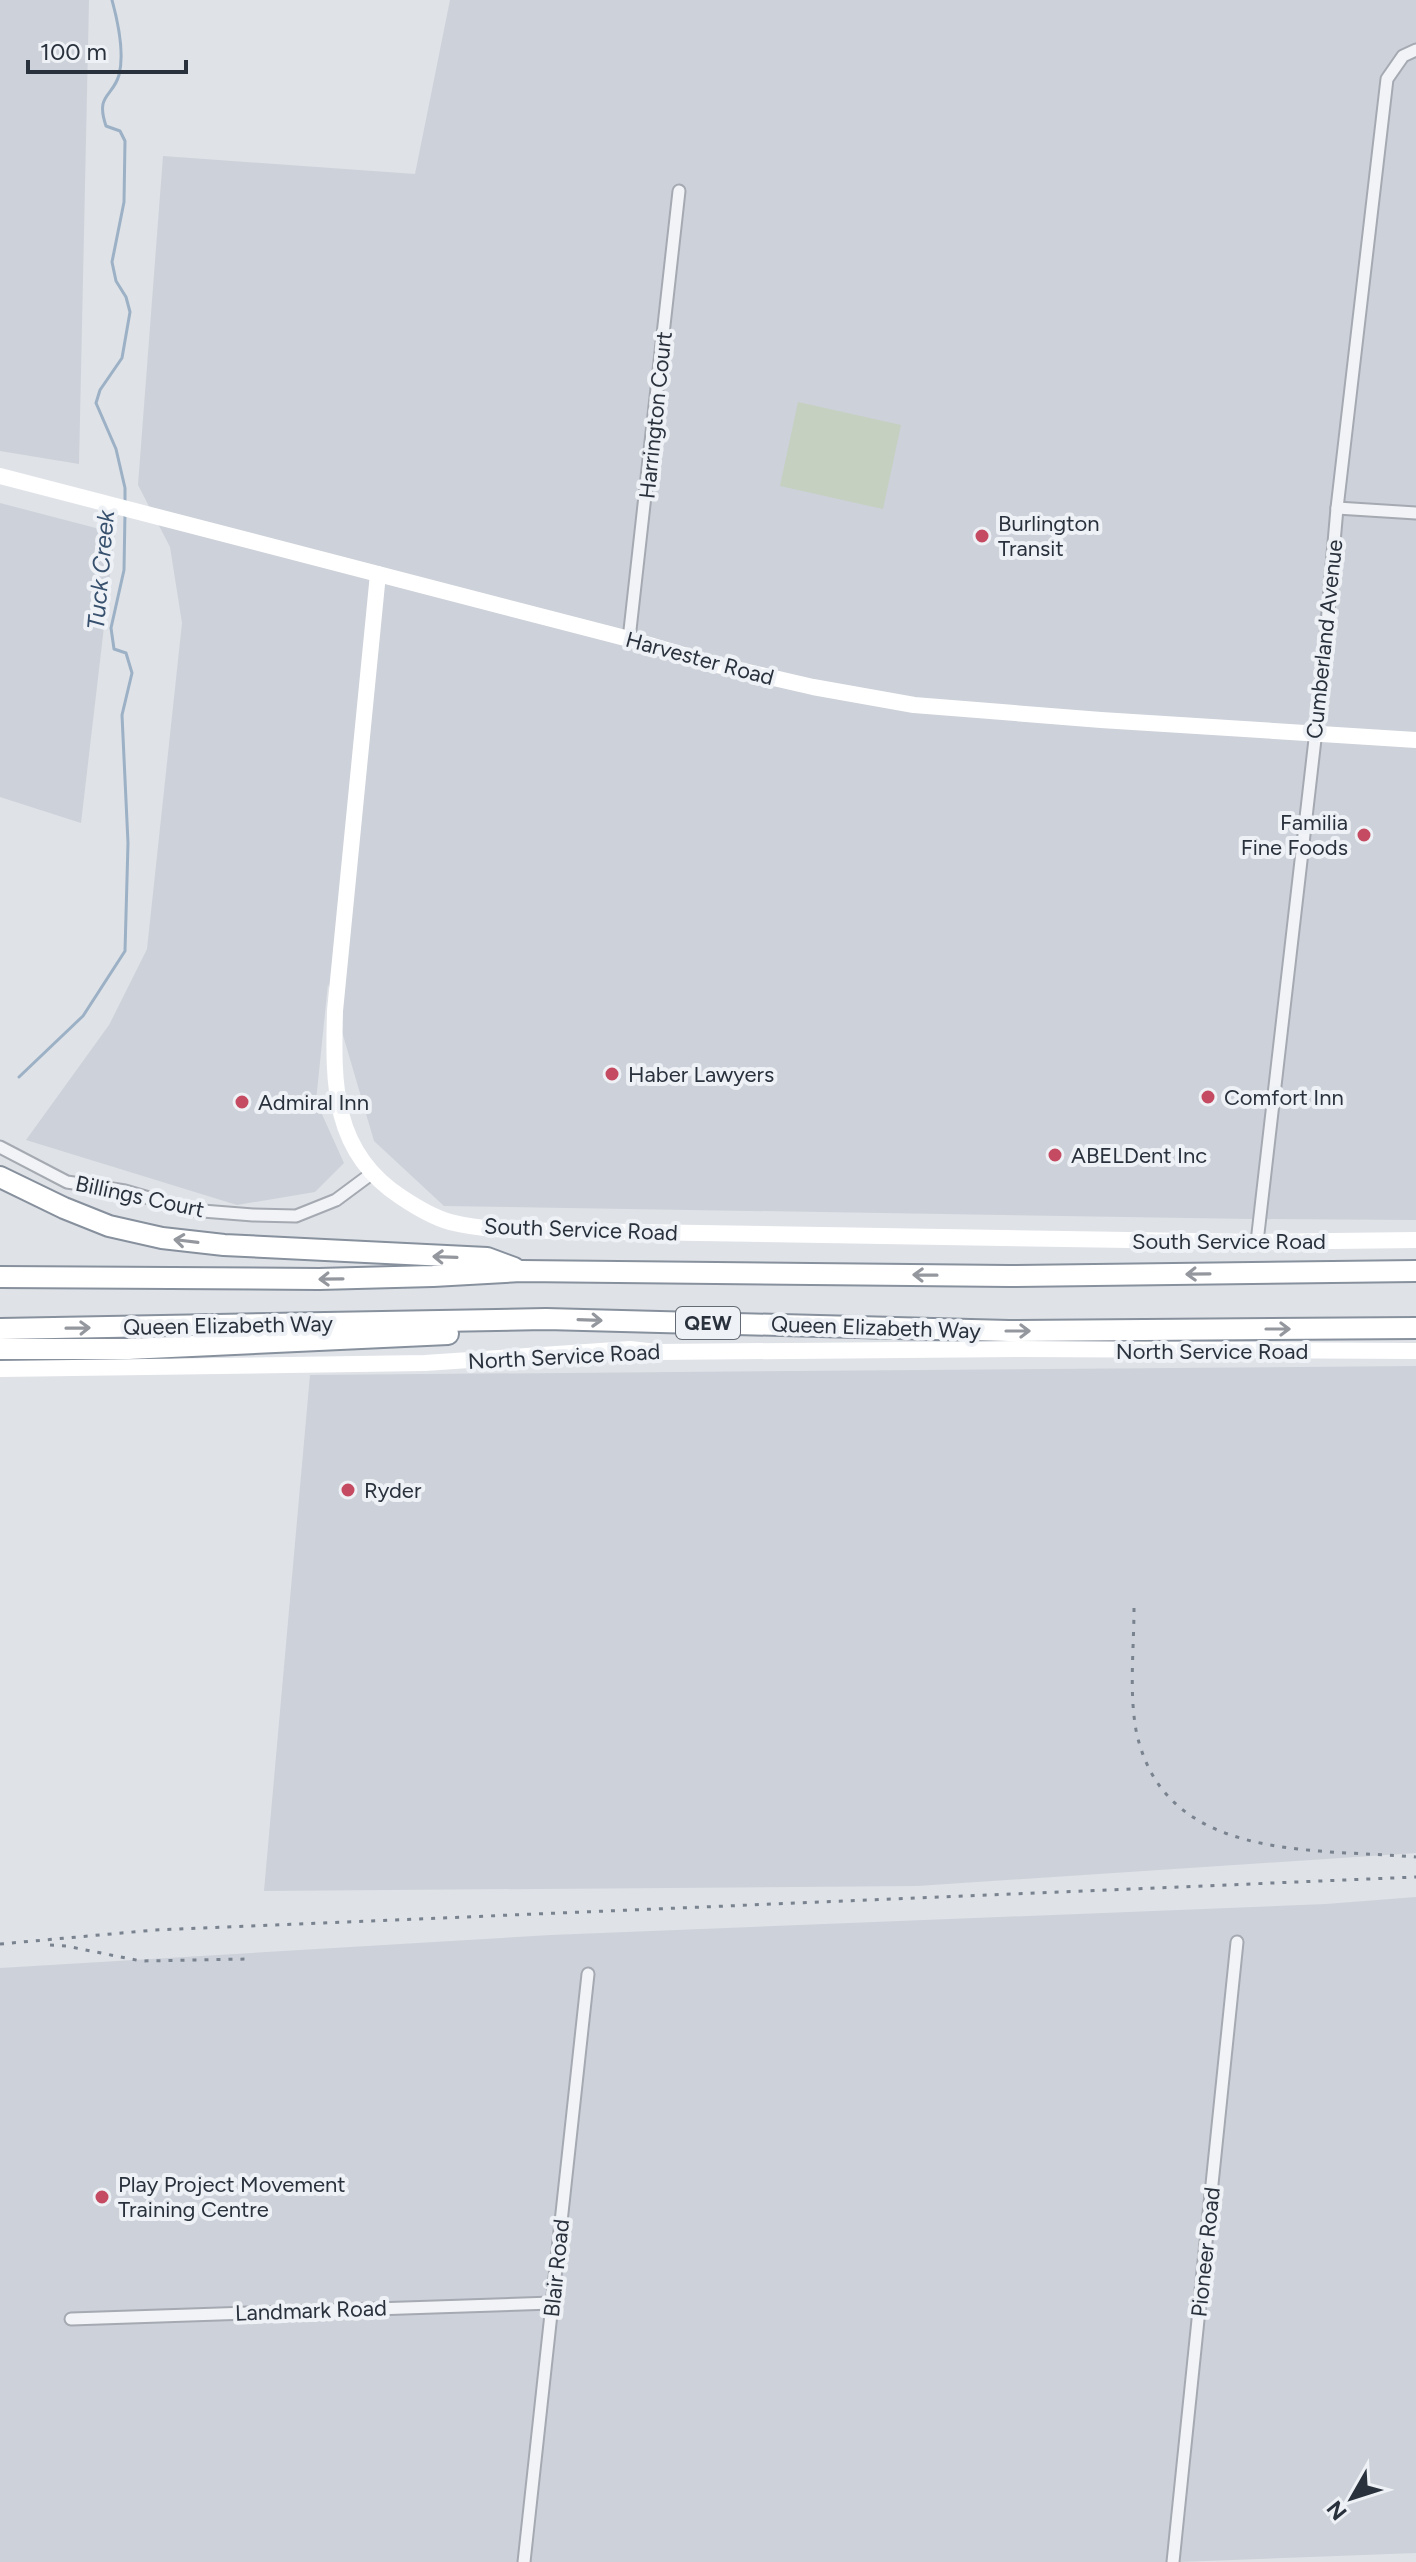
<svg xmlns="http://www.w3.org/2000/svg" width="1416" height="2562" font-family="Figtree,sans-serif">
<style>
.built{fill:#cdd1d9}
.park{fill:#c5d0c0}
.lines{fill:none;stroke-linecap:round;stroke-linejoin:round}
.stream{stroke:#9cb1c5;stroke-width:3}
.street-casing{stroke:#a5a9b1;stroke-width:15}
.highway-casing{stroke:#87909d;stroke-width:24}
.street{stroke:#f1f3f6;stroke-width:11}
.secondary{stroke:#fff;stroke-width:16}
.highway{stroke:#fff;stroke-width:20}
.rail{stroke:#79828f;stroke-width:3;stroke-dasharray:4 8;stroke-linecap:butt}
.oneway{stroke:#94989e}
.poi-dot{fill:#c44b61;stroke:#eef1f5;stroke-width:3}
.labels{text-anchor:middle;stroke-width:8;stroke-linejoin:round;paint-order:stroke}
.shield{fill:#eef1f5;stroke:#646b74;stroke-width:2}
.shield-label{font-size:20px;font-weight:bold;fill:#29313d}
.street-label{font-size:22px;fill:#29313d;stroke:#eef1f5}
.poi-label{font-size:22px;fill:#29313d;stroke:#eef1f5;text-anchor:start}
.water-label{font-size:24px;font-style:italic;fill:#36506e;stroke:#eef1f5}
</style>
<rect width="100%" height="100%" fill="#dfe2e7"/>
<!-- built -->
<g class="built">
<path d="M 0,0 L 89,0 L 79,464 L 0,451 Z"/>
<path d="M 450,0 L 1416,0 L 1416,1220 L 1251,1219 L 444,1206 L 374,1141 L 328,984 L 316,1101 L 344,1163 L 315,1192 L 237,1205 L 26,1140 L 109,1025 L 147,949 L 182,623 L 170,547 L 138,485 L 163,156 L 415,174 Z"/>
<path d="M 0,503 L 115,533 L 81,823 L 0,797 Z"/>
<path d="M 1416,1366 L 1416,1853 L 917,1886 L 264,1891 L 310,1375 Z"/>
<path d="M 1416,1897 L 1416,2553 L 1179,2562 L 0,2562 L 0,1968 L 551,1935 L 1326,1904 Z"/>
</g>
<!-- park -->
<path class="park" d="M 798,402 L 901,425 L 883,509 L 780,486 Z"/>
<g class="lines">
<!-- stream -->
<g class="stream">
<path d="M 112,0 C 118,22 125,52 119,75 C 113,97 95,94 106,126 L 120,131 L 125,141 L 124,202 L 112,262 L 116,281 L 126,297 L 130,312 L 122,358 L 100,390 L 96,403 L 116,449 L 125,488 L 125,502"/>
<path d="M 19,1077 L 83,1016 L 125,951 L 128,843 L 122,715 L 132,673 L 126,653 L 114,649 L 111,628 L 124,570 L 125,513"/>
</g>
<defs>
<g id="street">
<path d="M 1337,508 L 1416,513"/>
<path d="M 629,639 L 679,191"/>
<path d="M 0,1147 L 67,1182 L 125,1191 L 190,1210 L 253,1215 L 296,1216 L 336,1200 L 371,1174"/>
<path d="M 1257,1242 L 1323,670 L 1337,508 L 1387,79 L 1403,56 L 1416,50"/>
<path d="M 71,2319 L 552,2303"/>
<path d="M 524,2562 L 588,1974"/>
<path d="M 1173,2562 L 1237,1942"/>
</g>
<g id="highway">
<path d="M 0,1177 L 64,1208 L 109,1226 L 162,1238 L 224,1245 L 487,1258 L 514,1268"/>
<path d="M 0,1277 L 319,1279 L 433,1276 L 521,1271 L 1009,1276 L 1416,1271"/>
<path d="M 0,1329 L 546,1319 L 1009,1331 L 1416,1328"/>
<path d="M 0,1349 L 128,1349 L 448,1334"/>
</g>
</defs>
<!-- street casing -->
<use href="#street" class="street-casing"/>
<!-- highway casing -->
<use href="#highway" class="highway-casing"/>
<!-- street -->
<use href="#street" class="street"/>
<!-- secondary -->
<g class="secondary">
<path d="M 0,476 L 629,639 L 717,665 L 813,687 L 914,705 L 1101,720 L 1416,740"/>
<path d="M 378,574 L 335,1011 C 333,1084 332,1152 401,1197 C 416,1207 432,1217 450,1222 C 489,1232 532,1230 572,1231 L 1257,1242 L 1416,1240"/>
<path d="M 0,1369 L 425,1363 L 630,1349 L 657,1352 L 1020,1349 L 1416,1351"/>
</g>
<!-- highway -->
<use href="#highway" class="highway"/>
<!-- rail -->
<g class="rail">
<path d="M 1134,1608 C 1134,1648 1129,1691 1136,1730 C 1163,1863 1313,1848 1416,1857"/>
<path d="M 0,1944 L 155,1930 L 1416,1877"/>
<path d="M 50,1945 L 66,1946 L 141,1961 L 248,1959"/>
</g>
</g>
<!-- one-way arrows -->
<defs><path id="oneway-shaft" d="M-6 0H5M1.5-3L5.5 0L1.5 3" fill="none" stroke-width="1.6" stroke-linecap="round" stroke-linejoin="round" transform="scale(2)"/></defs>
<g class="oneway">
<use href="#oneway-shaft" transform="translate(186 1241) rotate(-173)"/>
<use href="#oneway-shaft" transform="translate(445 1257) rotate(-178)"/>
<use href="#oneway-shaft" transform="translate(1198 1274) rotate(179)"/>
<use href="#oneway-shaft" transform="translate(925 1275) rotate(-179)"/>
<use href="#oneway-shaft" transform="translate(331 1279) rotate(179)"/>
<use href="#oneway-shaft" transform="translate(590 1320) rotate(2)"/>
<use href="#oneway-shaft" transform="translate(78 1328) rotate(-1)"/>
<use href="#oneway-shaft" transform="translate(1278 1329)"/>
<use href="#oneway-shaft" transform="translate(1018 1331)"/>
</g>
<!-- markers -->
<g class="poi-dot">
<circle cx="982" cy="536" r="8"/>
<circle cx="1364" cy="835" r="8"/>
<circle cx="612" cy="1074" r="8"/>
<circle cx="1208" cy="1097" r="8"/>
<circle cx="242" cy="1102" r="8"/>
<circle cx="1055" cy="1155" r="8"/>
<circle cx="348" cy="1490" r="8"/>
<circle cx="102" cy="2197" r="8"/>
</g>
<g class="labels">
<!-- shield labels -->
<rect class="shield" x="676" y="1307" width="64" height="32" rx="6"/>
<g class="shield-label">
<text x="708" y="1330">QEW</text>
</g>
<!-- street labels -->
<g class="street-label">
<text transform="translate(655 415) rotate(-84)" y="8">Harrington Court</text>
<text transform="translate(1324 639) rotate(-84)" y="8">Cumberland Avenue</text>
<text transform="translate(700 658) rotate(15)" y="8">Harvester Road</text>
<text transform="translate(140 1196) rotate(12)" y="8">Billings Court</text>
<text transform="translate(581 1229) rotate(2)" y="8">South Service Road</text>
<text x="1229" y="1249">South Service Road</text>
<text transform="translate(228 1325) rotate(-1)" y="8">Queen Elizabeth Way</text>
<text transform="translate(876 1327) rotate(2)" y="8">Queen Elizabeth Way</text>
<text x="1212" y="1359">North Service Road</text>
<text transform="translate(564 1356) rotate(-3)" y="8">North Service Road</text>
<text transform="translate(1205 2252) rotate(-84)" y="8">Pioneer Road</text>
<text transform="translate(556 2268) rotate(-84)" y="8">Blair Road</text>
<text transform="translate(311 2310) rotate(-2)" y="8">Landmark Road</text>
</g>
<!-- poi labels -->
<g class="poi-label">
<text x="998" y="531">Burlington<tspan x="998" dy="25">Transit</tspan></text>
<text x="1348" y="830" text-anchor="end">Familia<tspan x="1348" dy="25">Fine Foods</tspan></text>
<text x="628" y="1082">Haber Lawyers</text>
<text x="1224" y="1105">Comfort Inn</text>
<text x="258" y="1110">Admiral Inn</text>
<text x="1071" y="1163">ABELDent Inc</text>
<text x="364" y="1498">Ryder</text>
<text x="118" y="2192">Play Project Movement<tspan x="118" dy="25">Training Centre</tspan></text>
</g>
<!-- water labels -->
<g class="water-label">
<text transform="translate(101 570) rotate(-85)" y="8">Tuck Creek</text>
</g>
</g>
<!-- north arrow -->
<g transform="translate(1352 2498) rotate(231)" stroke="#eef1f5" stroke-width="6" paint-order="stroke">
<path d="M0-6L14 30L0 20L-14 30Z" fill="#29313d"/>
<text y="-12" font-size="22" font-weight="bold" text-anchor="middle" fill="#29313d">N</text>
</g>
<!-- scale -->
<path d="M28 60v12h158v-12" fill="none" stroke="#29313d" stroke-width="4"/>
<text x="40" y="60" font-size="24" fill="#29313d" stroke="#eef1f5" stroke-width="6" paint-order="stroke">100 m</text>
</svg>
